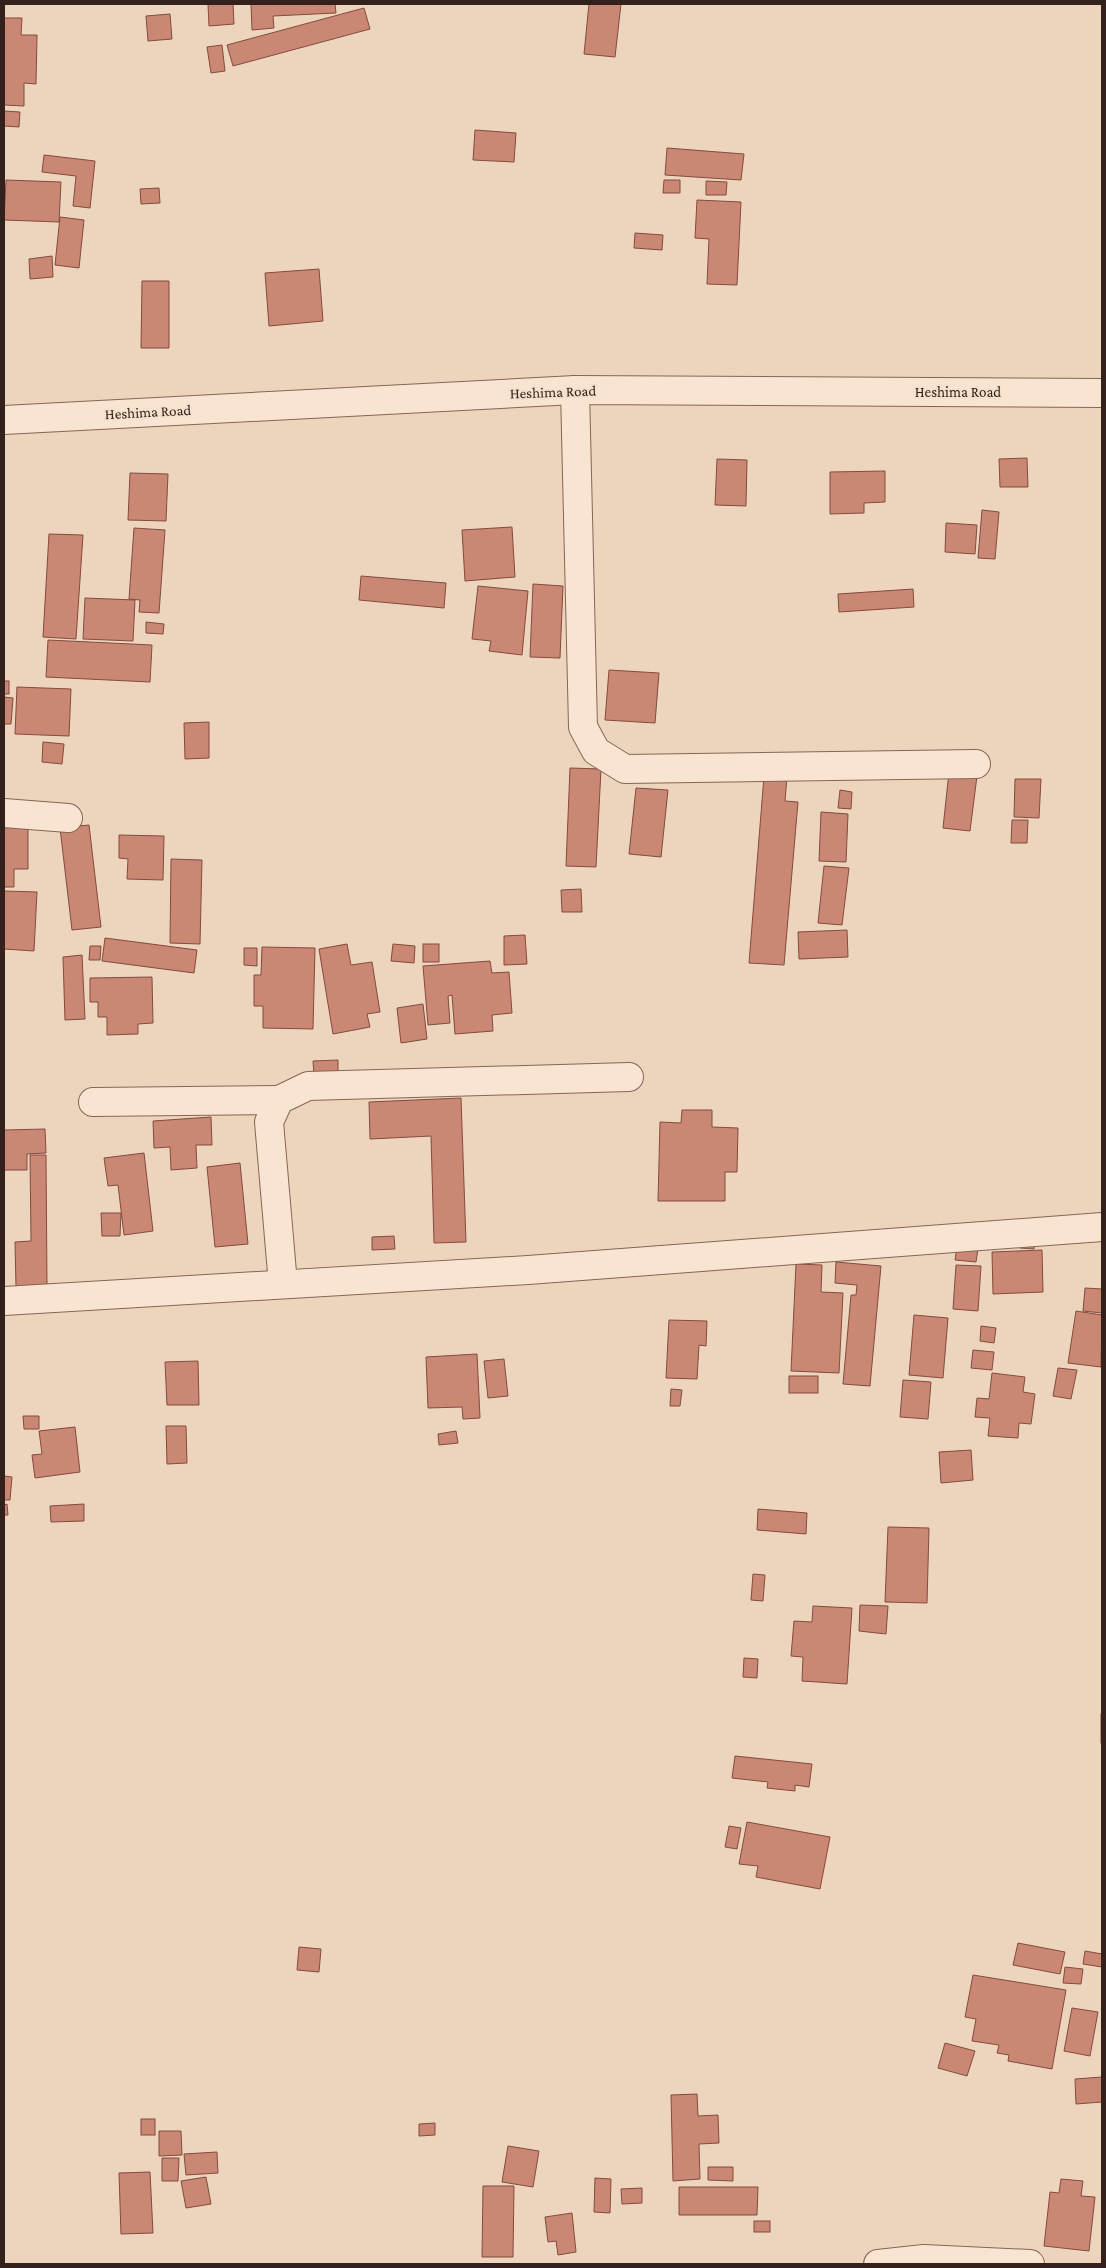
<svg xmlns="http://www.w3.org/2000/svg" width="1106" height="2268" font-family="'Crimson Pro',serif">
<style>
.building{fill:#ca8773;stroke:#834b3d}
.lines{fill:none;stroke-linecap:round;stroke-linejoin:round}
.minor-casing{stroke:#846657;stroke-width:30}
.minor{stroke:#f8e4d0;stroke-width:28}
.labels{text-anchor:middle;stroke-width:4;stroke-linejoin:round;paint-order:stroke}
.street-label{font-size:15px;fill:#33221b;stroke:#f4e1cc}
</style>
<rect width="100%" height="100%" fill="#edd5bd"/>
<!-- building -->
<g class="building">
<path d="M 208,4 L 233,4 L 234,24 L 209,26 Z"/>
<path d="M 251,4 L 335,4 L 336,13 L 273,16 L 274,28 L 252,30 Z"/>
<path d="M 589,4 L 621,4 L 615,57 L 584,54 Z"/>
<path d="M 364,8 L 370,29 L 233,66 L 227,45 Z"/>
<path d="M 170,14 L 172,39 L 148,41 L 146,16 Z"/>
<path d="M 4,18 L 22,18 L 21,35 L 37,35 L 36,84 L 24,83 L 24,106 L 4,105 Z"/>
<path d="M 222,45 L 225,71 L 211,73 L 207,47 Z"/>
<path d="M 4,111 L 20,112 L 19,127 L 4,126 Z"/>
<path d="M 475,130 L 516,133 L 514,162 L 473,160 Z"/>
<path d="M 667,148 L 744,154 L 741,180 L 665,175 Z"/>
<path d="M 44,155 L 95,161 L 90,208 L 73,206 L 76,176 L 42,172 Z"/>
<path d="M 6,180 L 61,182 L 59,222 L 4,220 Z"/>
<path d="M 664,180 L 680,180 L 680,193 L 663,193 Z"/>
<path d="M 706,181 L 727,182 L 726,195 L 706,195 Z"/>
<path d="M 159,188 L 160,203 L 141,204 L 140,189 Z"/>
<path d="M 697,200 L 741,202 L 737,285 L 707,284 L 709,239 L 695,238 Z"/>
<path d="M 60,217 L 84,220 L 79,268 L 55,265 Z"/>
<path d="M 635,233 L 663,235 L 662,250 L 634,248 Z"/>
<path d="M 52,256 L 53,277 L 30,279 L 29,259 Z"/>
<path d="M 319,269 L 323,321 L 269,326 L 265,273 Z"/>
<path d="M 142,281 L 169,281 L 169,348 L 141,348 Z"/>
<path d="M 1027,458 L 1028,487 L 1000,487 L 999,459 Z"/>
<path d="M 717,459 L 747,460 L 746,506 L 715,505 Z"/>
<path d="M 885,471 L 885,502 L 864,503 L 864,513 L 830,514 L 830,472 Z"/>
<path d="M 130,473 L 168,474 L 166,521 L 128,520 Z"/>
<path d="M 982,510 L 999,512 L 995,559 L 978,558 Z"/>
<path d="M 946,523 L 977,525 L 975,554 L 945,552 Z"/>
<path d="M 512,527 L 515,577 L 465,581 L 462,530 Z"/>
<path d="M 134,528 L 165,530 L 159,613 L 139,612 L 140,600 L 129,599 Z"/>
<path d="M 49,534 L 83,535 L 76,639 L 43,637 Z"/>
<path d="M 361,576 L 446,583 L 444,608 L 359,600 Z"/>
<path d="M 533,584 L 563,586 L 560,658 L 530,657 Z"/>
<path d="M 478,586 L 528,591 L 522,655 L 489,651 L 491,641 L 472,639 Z"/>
<path d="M 913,589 L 914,607 L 839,612 L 838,594 Z"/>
<path d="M 85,598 L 135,600 L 133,641 L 83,639 Z"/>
<path d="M 146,622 L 164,624 L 163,634 L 146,633 Z"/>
<path d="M 48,640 L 152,645 L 150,682 L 46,677 Z"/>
<path d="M 609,670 L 659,673 L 655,723 L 605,720 Z"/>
<rect x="4" y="681" width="5" height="13"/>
<path d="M 17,687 L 71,689 L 69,736 L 15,734 Z"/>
<path d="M 4,697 L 13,698 L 11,724 L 4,724 Z"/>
<path d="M 209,722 L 209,758 L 185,759 L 184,723 Z"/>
<path d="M 43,742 L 64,744 L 62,764 L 42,762 Z"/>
<path d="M 570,768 L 601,769 L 596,867 L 566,866 Z"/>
<path d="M 949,772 L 977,776 L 970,831 L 943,828 Z"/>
<path d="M 764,776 L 787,777 L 785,801 L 798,802 L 784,965 L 749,963 Z"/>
<path d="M 1015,779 L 1041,779 L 1039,818 L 1014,817 Z"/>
<path d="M 636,788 L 668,790 L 661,857 L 629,854 Z"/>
<path d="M 840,790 L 852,792 L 851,809 L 838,808 Z"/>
<path d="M 821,812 L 848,814 L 846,862 L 819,861 Z"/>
<path d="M 1012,820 L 1028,820 L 1027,843 L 1011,843 Z"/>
<path d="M 4,821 L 28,821 L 28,869 L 14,869 L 14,887 L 4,887 Z"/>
<path d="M 89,825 L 101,927 L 72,930 L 60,828 Z"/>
<path d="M 119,835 L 164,836 L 163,880 L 127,879 L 128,859 L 119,858 Z"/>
<path d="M 171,859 L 202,860 L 200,944 L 170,943 Z"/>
<path d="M 824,866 L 849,868 L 842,925 L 818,923 Z"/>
<path d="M 581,889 L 582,912 L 562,912 L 561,890 Z"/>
<path d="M 4,891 L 37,892 L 34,951 L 4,949 Z"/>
<path d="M 847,930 L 848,957 L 799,959 L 798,932 Z"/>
<path d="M 525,935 L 527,964 L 504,965 L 504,936 Z"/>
<path d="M 105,938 L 197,950 L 194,973 L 102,961 Z"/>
<path d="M 347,944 L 351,965 L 372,962 L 380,1012 L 367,1014 L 370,1027 L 333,1034 L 319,949 Z"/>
<path d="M 393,944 L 415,946 L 414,963 L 391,961 Z"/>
<rect x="423" y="944" width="16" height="18"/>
<path d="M 90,946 L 101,946 L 100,960 L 89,960 Z"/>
<path d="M 262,947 L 315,948 L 313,1029 L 263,1028 L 263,1006 L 254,1006 L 254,975 L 261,975 Z"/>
<path d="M 244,948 L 257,948 L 257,966 L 244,965 Z"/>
<path d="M 82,955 L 85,1019 L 65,1020 L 63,957 Z"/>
<path d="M 490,961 L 492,973 L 509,972 L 512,1013 L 492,1015 L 493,1031 L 455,1034 L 452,995 L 448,996 L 450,1023 L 428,1025 L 423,966 Z"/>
<path d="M 152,977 L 153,1023 L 138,1024 L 138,1034 L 107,1035 L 107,1017 L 98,1017 L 98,1002 L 90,1002 L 90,978 Z"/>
<path d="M 423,1004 L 427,1039 L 401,1043 L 397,1008 Z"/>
<path d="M 338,1060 L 338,1073 L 314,1075 L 313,1061 Z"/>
<path d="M 461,1098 L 466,1242 L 434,1243 L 431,1136 L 370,1139 L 369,1102 Z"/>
<path d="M 682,1110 L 712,1110 L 712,1127 L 738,1128 L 737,1172 L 725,1172 L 725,1201 L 658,1201 L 660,1122 L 681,1123 Z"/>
<path d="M 211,1117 L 212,1145 L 196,1145 L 197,1168 L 171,1170 L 170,1147 L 154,1148 L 153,1121 Z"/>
<path d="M 45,1129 L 46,1153 L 27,1154 L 27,1170 L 4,1170 L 4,1130 Z"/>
<path d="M 144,1153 L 153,1231 L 124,1235 L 118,1185 L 108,1186 L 104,1158 Z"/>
<path d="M 30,1155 L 46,1155 L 47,1287 L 16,1287 L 15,1242 L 31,1241 Z"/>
<path d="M 240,1163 L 248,1244 L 215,1247 L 207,1167 Z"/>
<path d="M 101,1213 L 121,1213 L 120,1236 L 102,1236 Z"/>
<path d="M 394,1236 L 395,1249 L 372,1250 L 372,1237 Z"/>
<path d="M 1021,1236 L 1035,1238 L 1034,1249 L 1020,1248 Z"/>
<path d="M 957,1247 L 978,1249 L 976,1262 L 955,1260 Z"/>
<path d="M 1042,1250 L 1043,1292 L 993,1294 L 992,1252 Z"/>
<path d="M 836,1262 L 881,1266 L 870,1386 L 843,1384 L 851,1295 L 856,1295 L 857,1285 L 835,1283 Z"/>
<path d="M 796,1264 L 822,1265 L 821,1292 L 843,1293 L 839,1373 L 791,1371 Z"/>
<path d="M 956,1265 L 981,1266 L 978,1311 L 953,1309 Z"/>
<path d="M 1085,1288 L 1102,1289 L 1102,1313 L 1083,1311 Z"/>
<path d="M 1076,1311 L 1102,1315 L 1101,1367 L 1068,1363 Z"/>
<path d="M 914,1315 L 948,1318 L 943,1378 L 909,1375 Z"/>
<path d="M 669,1320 L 707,1321 L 706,1346 L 699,1345 L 697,1379 L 666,1378 Z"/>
<path d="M 981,1326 L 996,1328 L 994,1343 L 980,1341 Z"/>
<path d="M 973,1350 L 994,1352 L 992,1370 L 971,1368 Z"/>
<path d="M 477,1354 L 480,1418 L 463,1419 L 462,1407 L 428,1408 L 426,1357 Z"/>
<path d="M 504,1359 L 508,1396 L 488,1398 L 484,1361 Z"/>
<path d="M 198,1361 L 199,1405 L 167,1405 L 165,1362 Z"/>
<path d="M 1058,1368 L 1077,1370 L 1071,1399 L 1053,1396 Z"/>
<path d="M 992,1373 L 1025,1377 L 1023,1392 L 1035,1394 L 1031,1424 L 1019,1423 L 1018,1438 L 988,1436 L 990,1418 L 975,1417 L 977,1398 L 989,1399 Z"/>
<rect x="789" y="1376" width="29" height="17"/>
<path d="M 903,1380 L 931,1382 L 928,1419 L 900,1417 Z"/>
<path d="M 671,1389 L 682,1390 L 680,1406 L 670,1406 Z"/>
<path d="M 23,1416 L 39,1416 L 39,1429 L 24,1429 Z"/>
<path d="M 166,1426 L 186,1426 L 187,1463 L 167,1464 Z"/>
<path d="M 75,1427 L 80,1472 L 35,1478 L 32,1455 L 42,1454 L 39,1431 Z"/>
<path d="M 456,1431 L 458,1443 L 439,1445 L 438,1434 Z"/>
<path d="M 971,1450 L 973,1480 L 941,1483 L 939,1452 Z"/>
<path d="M 4,1476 L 12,1477 L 10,1500 L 4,1500 Z"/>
<path d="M 7,1504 L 8,1515 L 4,1515 L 4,1505 Z"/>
<path d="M 84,1504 L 84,1521 L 51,1522 L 50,1506 Z"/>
<path d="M 758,1509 L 807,1513 L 806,1534 L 757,1530 Z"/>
<path d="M 888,1527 L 929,1528 L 927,1603 L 885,1602 Z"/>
<path d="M 753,1574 L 765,1575 L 763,1601 L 751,1600 Z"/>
<path d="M 860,1605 L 888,1606 L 886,1634 L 859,1631 Z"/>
<path d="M 813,1606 L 852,1608 L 847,1684 L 802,1681 L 803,1657 L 791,1656 L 794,1621 L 812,1622 Z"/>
<path d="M 744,1658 L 758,1659 L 757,1678 L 743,1677 Z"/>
<rect x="1101" y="1714" width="1" height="29"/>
<path d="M 735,1756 L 812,1764 L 809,1787 L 795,1785 L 795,1791 L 767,1788 L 768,1782 L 732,1778 Z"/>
<path d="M 747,1822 L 830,1837 L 820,1889 L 756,1877 L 758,1866 L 739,1864 Z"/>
<path d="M 729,1826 L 741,1828 L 737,1849 L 725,1847 Z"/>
<path d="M 1018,1943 L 1065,1952 L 1060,1974 L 1013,1965 Z"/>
<path d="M 299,1947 L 321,1949 L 319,1972 L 297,1970 Z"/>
<path d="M 1085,1951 L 1102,1954 L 1102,1967 L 1083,1964 Z"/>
<path d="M 1065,1967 L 1083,1969 L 1081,1984 L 1063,1983 Z"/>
<path d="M 973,1975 L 1066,1990 L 1052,2069 L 1008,2061 L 1009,2055 L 997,2053 L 999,2045 L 972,2041 L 976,2019 L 965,2017 Z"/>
<path d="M 1072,2008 L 1098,2012 L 1090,2056 L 1064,2051 Z"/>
<path d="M 945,2043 L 975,2051 L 967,2076 L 938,2068 Z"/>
<path d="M 1102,2077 L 1102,2102 L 1076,2104 L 1075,2079 Z"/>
<path d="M 697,2094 L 698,2116 L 718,2115 L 719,2143 L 699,2144 L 700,2179 L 673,2181 L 671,2095 Z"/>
<rect x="141" y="2119" width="14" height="16"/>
<path d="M 435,2123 L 435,2135 L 419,2136 L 419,2124 Z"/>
<path d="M 159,2131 L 181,2131 L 182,2155 L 159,2156 Z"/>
<path d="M 508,2146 L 539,2151 L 533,2187 L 502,2182 Z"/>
<path d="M 217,2152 L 218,2173 L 186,2175 L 184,2154 Z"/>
<path d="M 162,2158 L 179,2158 L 178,2181 L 162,2181 Z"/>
<path d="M 708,2167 L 733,2167 L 733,2181 L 708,2180 Z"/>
<path d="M 150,2172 L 153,2233 L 121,2234 L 119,2173 Z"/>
<path d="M 206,2177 L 211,2204 L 186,2208 L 181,2181 Z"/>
<path d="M 595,2178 L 611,2179 L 610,2213 L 594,2212 Z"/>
<path d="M 1061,2179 L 1083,2181 L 1081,2196 L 1095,2197 L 1089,2251 L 1044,2246 L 1050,2192 L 1059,2193 Z"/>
<path d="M 483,2186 L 514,2186 L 513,2257 L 482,2257 Z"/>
<path d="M 679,2187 L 758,2187 L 757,2215 L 679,2215 Z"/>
<path d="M 642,2188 L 642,2203 L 622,2204 L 621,2189 Z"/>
<path d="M 572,2213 L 576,2252 L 558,2255 L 556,2241 L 548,2242 L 545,2217 Z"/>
<rect x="754" y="2221" width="16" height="11"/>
</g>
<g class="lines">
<defs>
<g id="minor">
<path d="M 575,390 L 583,727 L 596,751 L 625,769 L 976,764"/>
<path d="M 4,420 L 575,390 L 1102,393"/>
<path d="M 4,813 L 68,818"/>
<path d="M 93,1102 L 279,1100"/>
<path d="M 283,1284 L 269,1122 L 279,1100 L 308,1086 L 629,1077"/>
<path d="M 4,1301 L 528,1270 L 1102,1227"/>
<path d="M 878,2264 L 924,2259 L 1030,2264"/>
</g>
</defs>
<!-- minor casing -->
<use href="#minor" class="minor-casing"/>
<!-- minor -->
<use href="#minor" class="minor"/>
</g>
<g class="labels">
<!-- street labels -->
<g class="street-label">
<text transform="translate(553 392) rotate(-2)" y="5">Heshima Road</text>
<text x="958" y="397">Heshima Road</text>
<text transform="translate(148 412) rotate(-3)" y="5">Heshima Road</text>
</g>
</g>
<!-- border -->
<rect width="1106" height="2268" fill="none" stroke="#33221b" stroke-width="10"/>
</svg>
